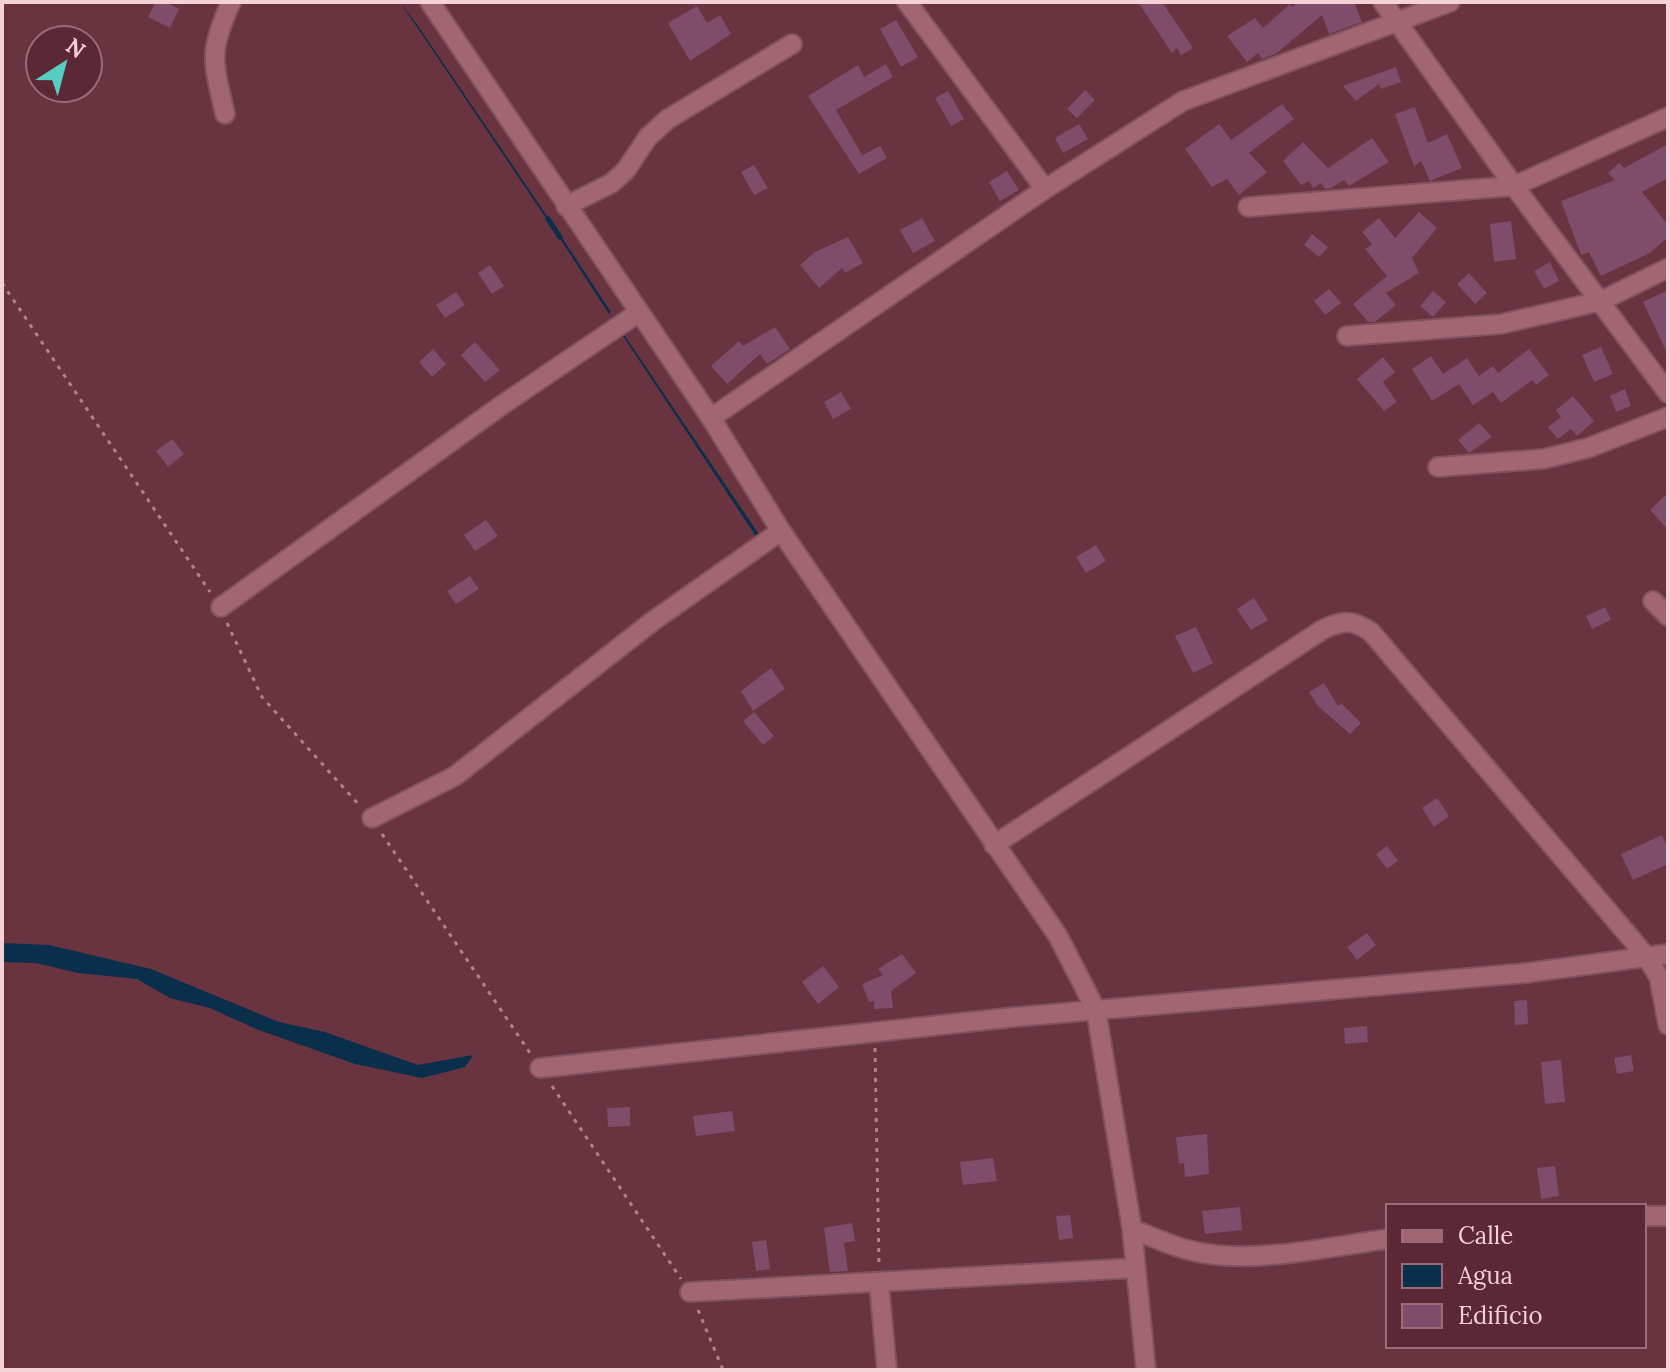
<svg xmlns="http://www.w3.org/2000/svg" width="1670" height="1372" font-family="Lora,serif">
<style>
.water{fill:#092f4b}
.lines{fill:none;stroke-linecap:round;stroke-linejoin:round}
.stream{stroke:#092f4b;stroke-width:5}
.building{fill:#7f4c69}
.minor-casing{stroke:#81535f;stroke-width:22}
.path{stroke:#af838c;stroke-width:3;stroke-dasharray:4 6;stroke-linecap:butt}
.minor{stroke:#a26673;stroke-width:18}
</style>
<rect width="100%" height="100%" fill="#693340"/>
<!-- water -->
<g class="water">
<path d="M 400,2 L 416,23 L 551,222 L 550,224 Z"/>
<path d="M 559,233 L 611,312 L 609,314 L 557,234 Z"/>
<path d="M 623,336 L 625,336 L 760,536 L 757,538 Z"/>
<path d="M 2,943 L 49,945 L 151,969 L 279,1022 L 325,1032 L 418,1065 L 473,1055 L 465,1067 L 422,1078 L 355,1064 L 256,1029 L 210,1008 L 170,998 L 137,979 L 78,973 L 36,963 L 2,962 Z"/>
</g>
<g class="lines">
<!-- stream -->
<path class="stream" d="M 548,219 L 560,237"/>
</g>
<!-- building -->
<g class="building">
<path d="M 156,2 L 166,2 L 179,9 L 170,28 L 148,17 Z"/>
<path d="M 1138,2 L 1162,2 L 1193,48 L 1181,55 L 1177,48 L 1172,53 Z"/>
<path d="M 1298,2 L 1354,2 L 1362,22 L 1329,34 L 1322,15 L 1277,53 L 1262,59 L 1258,53 L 1247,62 L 1227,36 L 1255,18 L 1263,28 L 1290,4 L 1292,7 Z"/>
<path d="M 697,6 L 707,23 L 720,15 L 731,34 L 690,61 L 668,23 Z"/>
<path d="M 896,20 L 918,57 L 901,67 L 880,29 Z"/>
<path d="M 886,64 L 893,77 L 836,110 L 862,155 L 857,158 L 880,146 L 887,158 L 859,174 L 808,96 L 858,65 L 864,77 Z"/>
<path d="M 1396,67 L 1401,82 L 1381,89 L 1379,84 L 1356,101 L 1343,86 Z"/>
<path d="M 1085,90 L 1095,100 L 1077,118 L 1067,109 Z"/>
<path d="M 948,91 L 964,119 L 951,126 L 935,98 Z"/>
<path d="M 1282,104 L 1294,119 L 1249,153 L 1267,172 L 1239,195 L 1227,179 L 1212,187 L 1185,149 L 1219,124 L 1231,140 Z"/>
<path d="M 1415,107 L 1428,143 L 1447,134 L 1462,168 L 1430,181 L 1421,161 L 1414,166 L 1395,114 Z"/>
<path d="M 1079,124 L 1088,139 L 1063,153 L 1055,138 Z"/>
<path d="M 1372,138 L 1389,162 L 1349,186 L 1344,180 L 1331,188 L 1325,189 L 1321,183 L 1313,188 L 1309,181 L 1301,185 L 1283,161 L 1303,142 L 1328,168 Z"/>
<path d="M 1668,144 L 1668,178 L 1642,192 L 1668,225 L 1668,237 L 1650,253 L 1601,276 L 1589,252 L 1581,255 L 1561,201 L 1615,180 L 1608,173 L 1619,163 L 1624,168 Z"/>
<path d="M 754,165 L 768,188 L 754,195 L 741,172 Z"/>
<path d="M 1007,171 L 1019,190 L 1000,201 L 989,182 Z"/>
<path d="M 1419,212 L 1437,228 L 1412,258 L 1419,273 L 1386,293 L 1396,305 L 1375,322 L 1368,322 L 1353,304 L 1387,276 L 1365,249 L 1372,244 L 1362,232 L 1379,218 L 1395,238 Z"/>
<path d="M 922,218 L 935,241 L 913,253 L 900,230 Z"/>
<path d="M 1511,221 L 1516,259 L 1494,262 L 1490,224 Z"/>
<path d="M 1312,234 L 1328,247 L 1319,257 L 1304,245 Z"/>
<path d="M 848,237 L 863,263 L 845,273 L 842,268 L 819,288 L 800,265 L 815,252 Z"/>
<path d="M 1550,262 L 1559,281 L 1544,289 L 1534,271 Z"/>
<path d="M 490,265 L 504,286 L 492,294 L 478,273 Z"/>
<path d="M 1469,273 L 1487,293 L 1475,304 L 1457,284 Z"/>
<path d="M 1329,289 L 1341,303 L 1325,315 L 1314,301 Z"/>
<path d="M 1668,290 L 1668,355 L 1643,302 Z"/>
<path d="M 1433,291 L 1446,302 L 1433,317 L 1420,306 Z"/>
<path d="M 456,292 L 465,305 L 445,318 L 436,305 Z"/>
<path d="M 775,327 L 790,349 L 767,364 L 760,354 L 727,384 L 711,366 L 739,341 L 743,346 Z"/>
<path d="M 475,342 L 500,370 L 485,382 L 461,355 Z"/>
<path d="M 1601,347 L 1613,374 L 1594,382 L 1582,355 Z"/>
<path d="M 433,349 L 446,364 L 432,377 L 419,362 Z"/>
<path d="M 1529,349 L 1549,375 L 1536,385 L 1532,380 L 1501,403 L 1493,392 L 1473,405 L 1459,384 L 1432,401 L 1412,369 L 1431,356 L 1443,374 L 1467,358 L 1479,376 L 1493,366 L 1498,373 Z"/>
<path d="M 1383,357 L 1395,372 L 1383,382 L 1397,402 L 1384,411 L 1357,379 Z"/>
<path d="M 1625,389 L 1631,406 L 1616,412 L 1610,396 Z"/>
<path d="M 841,392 L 851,409 L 833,419 L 824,402 Z"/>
<path d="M 1573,396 L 1594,421 L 1577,436 L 1571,429 L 1558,439 L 1548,427 L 1561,417 L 1556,410 Z"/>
<path d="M 1479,423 L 1492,437 L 1469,453 L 1458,440 Z"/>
<path d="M 172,439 L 184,454 L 168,467 L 156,451 Z"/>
<path d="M 1668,493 L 1668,530 L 1650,510 Z"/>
<path d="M 486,520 L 498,536 L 475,551 L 464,535 Z"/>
<path d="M 1096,545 L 1106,561 L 1086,573 L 1076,557 Z"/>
<path d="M 470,576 L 479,589 L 456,604 L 447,591 Z"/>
<path d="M 1254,598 L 1268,620 L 1251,630 L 1237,609 Z"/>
<path d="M 1605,607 L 1611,620 L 1592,629 L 1586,616 Z"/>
<path d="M 1196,627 L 1213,663 L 1193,673 L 1175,636 Z"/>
<path d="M 771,668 L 785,689 L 753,711 L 741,691 Z"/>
<path d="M 1324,683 L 1338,706 L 1341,703 L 1361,723 L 1350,734 L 1318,706 L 1309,692 Z"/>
<path d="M 754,712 L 774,736 L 763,745 L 743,721 Z"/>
<path d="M 1437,798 L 1449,816 L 1434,827 L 1422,808 Z"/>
<path d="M 1662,835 L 1668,849 L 1668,864 L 1633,880 L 1621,854 Z"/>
<path d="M 1387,846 L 1398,861 L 1387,869 L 1376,854 Z"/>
<path d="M 1367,933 L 1376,945 L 1357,960 L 1347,947 Z"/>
<path d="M 902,954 L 916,973 L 891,991 L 893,1008 L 874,1009 L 874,1001 L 869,1002 L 862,984 L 883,975 L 878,969 Z"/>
<path d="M 823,966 L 839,987 L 818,1004 L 802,982 Z"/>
<path d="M 1527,1000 L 1528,1024 L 1515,1025 L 1514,1001 Z"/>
<path d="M 1367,1026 L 1368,1042 L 1345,1044 L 1344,1028 Z"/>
<path d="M 1631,1055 L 1634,1071 L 1617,1074 L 1614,1058 Z"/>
<path d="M 1561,1060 L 1565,1102 L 1545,1104 L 1541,1062 Z"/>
<path d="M 630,1107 L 630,1126 L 608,1127 L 607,1108 Z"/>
<path d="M 732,1111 L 735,1131 L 696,1136 L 693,1116 Z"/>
<path d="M 1207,1134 L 1209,1174 L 1185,1177 L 1184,1163 L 1179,1164 L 1176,1137 Z"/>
<path d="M 993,1158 L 997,1181 L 963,1185 L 960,1162 Z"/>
<path d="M 1555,1166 L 1559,1196 L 1541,1199 L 1537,1168 Z"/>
<path d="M 1240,1207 L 1242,1230 L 1205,1234 L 1202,1211 Z"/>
<path d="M 1070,1215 L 1073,1238 L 1059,1240 L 1056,1216 Z"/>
<path d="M 852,1223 L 855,1241 L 844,1243 L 848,1271 L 830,1272 L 824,1228 Z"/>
<path d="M 766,1240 L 770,1269 L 756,1271 L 752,1242 Z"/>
</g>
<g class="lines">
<defs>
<g id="minor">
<path d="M 430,2 L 711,418 L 781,531 L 1058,936 L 1096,1010 L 1132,1229 L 1146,1370"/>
<path d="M 907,2 L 1045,189"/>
<path d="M 1383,2 L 1514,186 L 1668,393"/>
<path d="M 225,114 C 213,60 208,54 231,2"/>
<path d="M 566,206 L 612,183 L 626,170 L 648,137 L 668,119 L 792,44"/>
<path d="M 1248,207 L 1514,186 L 1668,117"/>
<path d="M 1347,336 L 1501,324 L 1601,301 L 1668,268"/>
<path d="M 711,418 L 1045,189 L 1183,101 L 1450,2"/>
<path d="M 1438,467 L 1543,459 L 1588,448 L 1668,417"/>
<path d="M 1653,601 L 1668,616"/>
<path d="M 221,607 L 502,405 L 638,313"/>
<path d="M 372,818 L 455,776 L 653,621 L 781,531"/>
<path d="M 994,845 L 1322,630 C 1343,620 1352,619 1371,632 L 1646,956 L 1659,977 L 1668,1025"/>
<path d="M 540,1068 L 1015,1017 L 1526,973 L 1668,954"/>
<path d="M 1644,1216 L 1668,1216"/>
<path d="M 1132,1229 C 1157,1239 1182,1251 1209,1254 C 1264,1262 1333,1246 1388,1239"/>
<path d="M 879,1284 L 887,1370"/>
<path d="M 690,1292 L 1135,1268"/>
</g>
</defs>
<!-- minor casing -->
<use href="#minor" class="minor-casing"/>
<!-- path -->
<g class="path">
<path d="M 2,283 L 210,592"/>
<path d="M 227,623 L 262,697 L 360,806"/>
<path d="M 382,834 L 530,1053"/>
<path d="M 875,1048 L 879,1265"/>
<path d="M 552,1086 L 681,1279"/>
<path d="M 698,1310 L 723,1370"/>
</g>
<!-- minor -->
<use href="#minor" class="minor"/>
</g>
<!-- border -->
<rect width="1670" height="1372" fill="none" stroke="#f3d1d7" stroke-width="8"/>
<!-- legend -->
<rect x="1386" y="1204" width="260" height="144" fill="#5d2835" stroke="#996c76" stroke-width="2"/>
<rect x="1402" y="1230" width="40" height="12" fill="#a26673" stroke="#996c76" stroke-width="2"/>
<text x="1458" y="1244" font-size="24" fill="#f3d1d7">Calle</text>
<rect x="1402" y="1264" width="40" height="24" fill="#092f4b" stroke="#996c76" stroke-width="2"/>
<text x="1458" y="1284" font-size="24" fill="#f3d1d7">Agua</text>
<rect x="1402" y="1304" width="40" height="24" fill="#7f4c69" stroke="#996c76" stroke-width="2"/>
<text x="1458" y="1324" font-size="24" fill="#f3d1d7">Edificio</text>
<!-- north arrow -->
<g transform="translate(64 64) rotate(36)"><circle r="38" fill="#5d2835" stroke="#996c76" stroke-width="2"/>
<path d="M0-6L14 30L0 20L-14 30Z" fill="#57cec2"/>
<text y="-12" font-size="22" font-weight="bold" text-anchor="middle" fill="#f3d1d7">N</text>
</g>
</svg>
